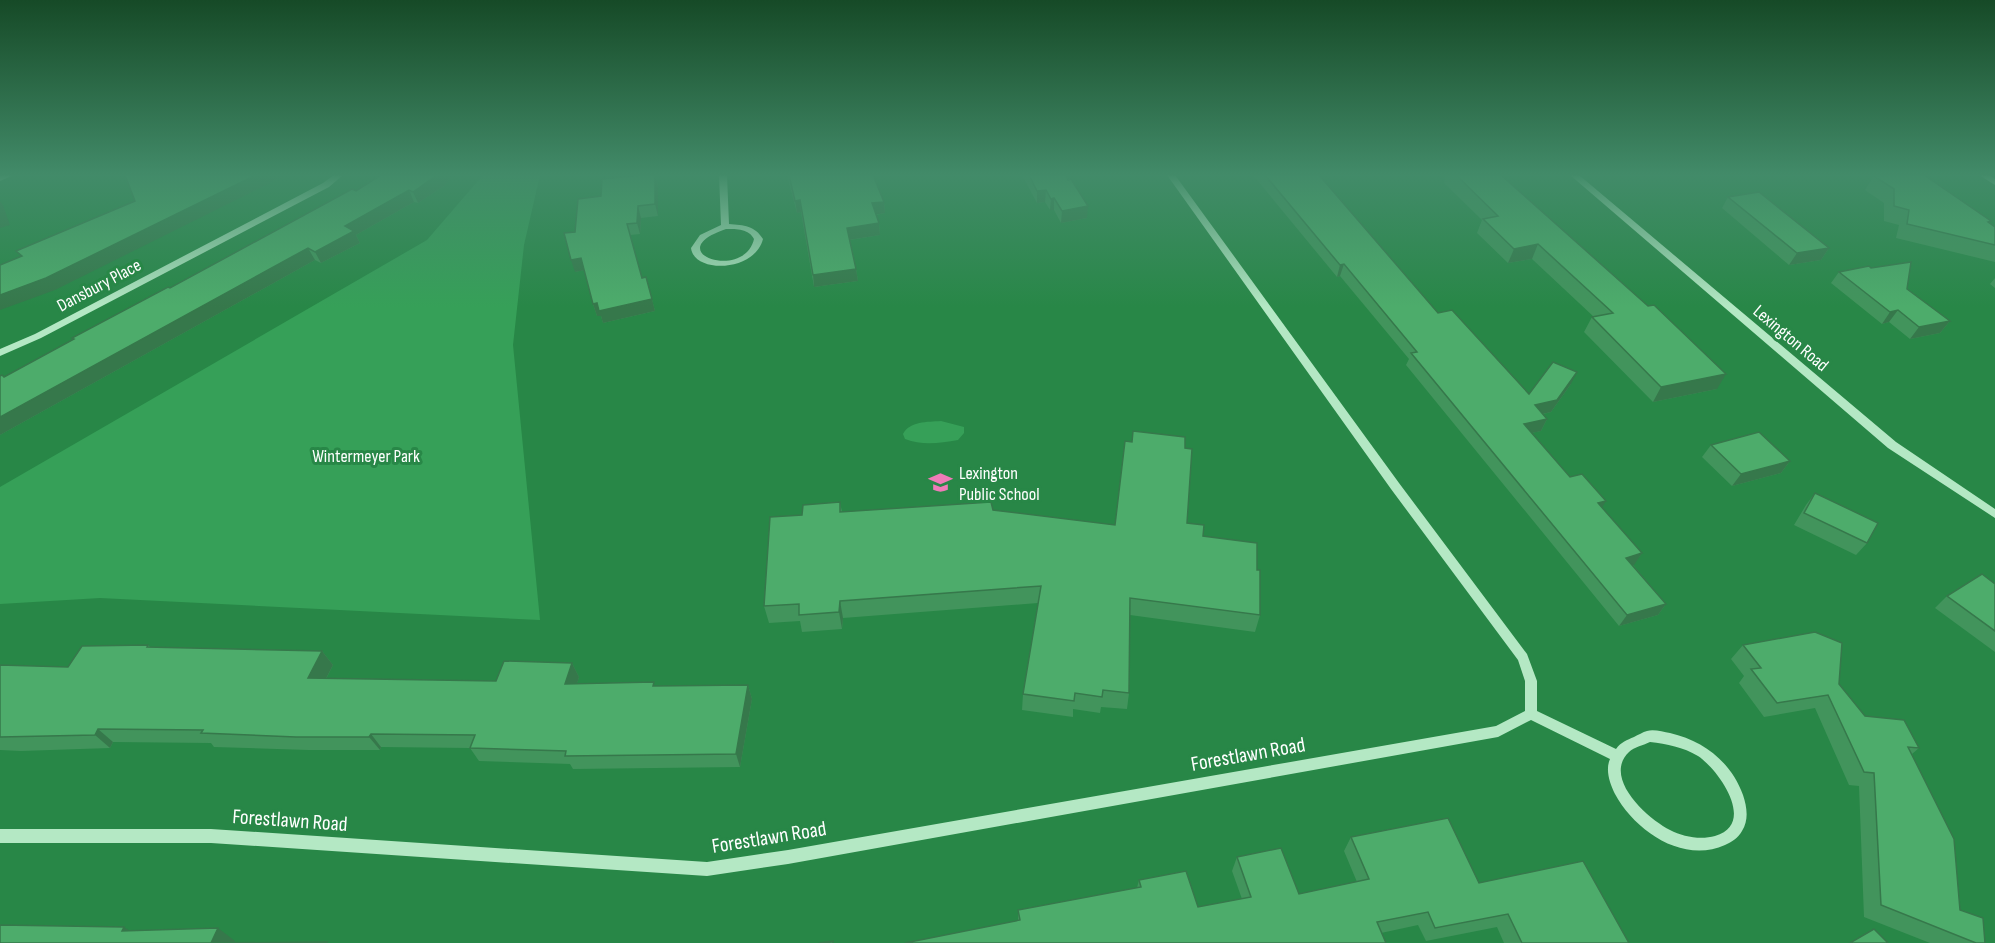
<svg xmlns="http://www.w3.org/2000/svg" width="1995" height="943" font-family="'Sofia Sans Condensed',sans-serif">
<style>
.green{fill:#36a058}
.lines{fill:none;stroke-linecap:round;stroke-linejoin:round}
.minor{fill:#b4e8c4;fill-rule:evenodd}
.wall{fill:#42945c}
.shaded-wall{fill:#36784b}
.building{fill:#4dac6b;stroke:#36784b;stroke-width:1.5}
.labels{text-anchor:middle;stroke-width:6;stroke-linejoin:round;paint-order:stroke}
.street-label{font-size:18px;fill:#fff;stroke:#288747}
.park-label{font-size:18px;fill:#fdfffe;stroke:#288747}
.poi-label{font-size:18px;fill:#fff;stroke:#288747;text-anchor:start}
.near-street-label{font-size:21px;fill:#fff;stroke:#288747}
</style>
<rect width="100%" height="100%" fill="#288747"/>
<!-- green -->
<g class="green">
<path d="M 483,175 L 540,175 L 524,245 L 513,345 L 540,620 L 100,598 L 0,604 L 0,487 L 427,240 Z"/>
<path d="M 941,421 L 964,427 L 964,433 L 958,440 C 940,443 923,446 905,439 L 903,434 C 910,421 927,422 941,421 Z"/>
</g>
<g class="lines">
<!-- minor -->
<g class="minor">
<path d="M 2,175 L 14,175 L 0,181 L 0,176 Z"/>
<path d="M 334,175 L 343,175 L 329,187 L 41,338 L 0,356 L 0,349 L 35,334 L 323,183 Z"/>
<path d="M 719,175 L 727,175 L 729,224 C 744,225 755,226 763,239 C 755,272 694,274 691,248 L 700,235 L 721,225 ZM 726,229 C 737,229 749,229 754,239 C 744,282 658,252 726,229 Z"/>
<path d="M 1167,175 L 1175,175 L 1399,483 L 1527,654 L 1537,681 L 1537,711 L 1616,749 C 1621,742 1627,740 1634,737 C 1638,735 1643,732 1647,731 C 1654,729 1663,732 1670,733 C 1704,741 1731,762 1743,795 C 1747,807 1749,820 1742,831 C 1738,838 1732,842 1725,845 C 1683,864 1635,831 1615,794 C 1610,784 1605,770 1610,759 L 1531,720 L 1498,737 L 788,864 L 707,876 L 211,843 L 0,843 L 0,829 L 211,829 L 707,862 L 788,850 L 1496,726 L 1525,711 L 1525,681 L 1518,660 L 1391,489 ZM 1650,742 C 1667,744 1683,747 1698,756 C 1719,770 1757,824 1715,836 C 1701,840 1683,837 1670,830 C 1648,819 1602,778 1629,752 C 1634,747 1644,745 1650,742 Z"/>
<path d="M 1570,175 L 1579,175 L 1896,442 L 1995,509 L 1995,518 L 1888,448 Z"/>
<path d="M 1979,175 L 1989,175 L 1995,179 L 1995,185 Z"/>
</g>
</g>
<!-- wall -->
<g class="wall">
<path d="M 656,175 L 658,186 L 658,216 L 641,218 L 640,234 L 630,235 L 642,278 L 646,277 L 655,311 L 603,323 L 601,316 L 597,316 L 593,304 L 584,270 L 575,272 L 575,232 L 601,196 Z"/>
<path d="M 787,175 L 873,175 L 884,202 L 885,213 L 876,215 L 879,223 L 880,235 L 850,240 L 856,269 L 858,281 L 814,287 L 801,212 L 797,213 Z"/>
<path d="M 1022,175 L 1066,175 L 1087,218 L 1061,223 L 1054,210 L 1050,210 L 1045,202 L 1037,203 Z"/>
<path d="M 1253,175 L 1319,175 L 1438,313 L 1529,394 L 1571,384 L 1551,412 L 1543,414 L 1547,419 L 1541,431 L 1531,433 L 1570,477 L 1602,508 L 1642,553 L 1633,565 L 1666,604 L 1658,615 L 1619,626 L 1406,365 L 1409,359 L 1340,276 L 1337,277 Z"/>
<path d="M 1446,175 L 1501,175 L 1717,389 L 1653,402 L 1584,332 L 1592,317 L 1594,317 L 1532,259 L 1508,263 L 1477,233 L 1482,220 L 1444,183 Z"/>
<path d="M 1874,176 L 1990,223 L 1995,227 L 1995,262 L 1896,238 L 1899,225 L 1884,221 L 1884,203 L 1865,190 Z"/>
<path d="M 444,186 L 418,203 L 414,202 L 356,235 L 360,243 L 321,263 L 315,260 L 0,435 L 0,376 L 4,377 L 170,288 L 356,191 Z"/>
<path d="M 1728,197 L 1829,248 L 1821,260 L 1789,265 L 1722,208 Z"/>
<path d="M 1839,272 L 1907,289 L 1950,321 L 1940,333 L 1910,339 L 1889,322 L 1882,324 L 1831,283 Z"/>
<path d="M 1995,278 L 1995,288 L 1990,284 Z"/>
<path d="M 1711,445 L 1790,461 L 1781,473 L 1732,486 L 1702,457 Z"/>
<path d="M 1185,448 L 1187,523 L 1203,536 L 1257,570 L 1260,615 L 1255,632 L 1130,615 L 1129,693 L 1127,709 L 1101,707 L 1100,713 L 1073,709 L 1073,717 L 1022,710 L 1023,694 L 1038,603 L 843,618 L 842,629 L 802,632 L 800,621 L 769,623 L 764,606 L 802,515 L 840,502 L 842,512 L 993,510 L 1115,525 Z"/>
<path d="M 1815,493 L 1867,543 L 1856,555 L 1794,525 L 1806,505 Z"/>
<path d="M 1995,584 L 1995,652 L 1935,608 L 1947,596 Z"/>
<path d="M 148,645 L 150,647 L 322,651 L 333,665 L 326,679 L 496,681 L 572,663 L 579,677 L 577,683 L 656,686 L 748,685 L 752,699 L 740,767 L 573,769 L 570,764 L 479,761 L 470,748 L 381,747 L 380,750 L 308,750 L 214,747 L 211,743 L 113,742 L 110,748 L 21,751 L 0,750 L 0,665 L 68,667 Z"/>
<path d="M 1743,645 L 1839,684 L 1865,716 L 1919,748 L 1912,754 L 1960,910 L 1985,943 L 1930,943 L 1864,917 L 1859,786 L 1849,785 L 1815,708 L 1764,717 L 1739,683 L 1744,676 L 1731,659 Z"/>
<path d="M 1351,837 L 1479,883 L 1629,943 L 1504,943 L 1497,927 L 1426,941 L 1418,925 L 1381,933 L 1018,921 L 1018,910 L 1137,888 L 1139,880 L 1198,907 L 1242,899 L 1232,871 L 1237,857 L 1299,894 L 1357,882 L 1344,851 Z"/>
</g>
<!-- shaded-wall -->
<g class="shaded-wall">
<path d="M 256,175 L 286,175 L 55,290 L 0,310 L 0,295 Z"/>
<path d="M 437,175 L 452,175 L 444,186 L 418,203 L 413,192 Z"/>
<path d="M 655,175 L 658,186 L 658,216 L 655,204 Z"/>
<path d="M 409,190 L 414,202 L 356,235 L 360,243 L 321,263 L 315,252 L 345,226 Z"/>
<path d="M 1046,190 L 1045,202 L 1037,203 L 1037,191 Z"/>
<path d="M 1054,198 L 1054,210 L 1050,210 L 1051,199 Z"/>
<path d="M 800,200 L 801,212 L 797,213 L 795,201 Z"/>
<path d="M 0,201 L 3,205 L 10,225 L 0,228 Z"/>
<path d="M 884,202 L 885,213 L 873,215 L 872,203 Z"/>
<path d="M 638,206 L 641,218 L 640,234 L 637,223 Z"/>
<path d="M 1088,206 L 1087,218 L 1061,223 L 1062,211 Z"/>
<path d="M 879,223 L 880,235 L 849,240 L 847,228 Z"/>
<path d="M 1538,244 L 1532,259 L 1508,263 L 1514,249 Z"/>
<path d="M 308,248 L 315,260 L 0,435 L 0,417 Z"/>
<path d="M 1829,248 L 1821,260 L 1789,265 L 1797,253 Z"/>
<path d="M 581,258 L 585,270 L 575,272 L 571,260 Z"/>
<path d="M 1344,264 L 1340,276 L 1337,277 L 1340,265 Z"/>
<path d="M 856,269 L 858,281 L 814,287 L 813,275 Z"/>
<path d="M 652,299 L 655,311 L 603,323 L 601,316 L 597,316 L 593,304 Z"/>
<path d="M 1898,310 L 1889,322 L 1882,324 L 1890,312 Z"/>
<path d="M 1950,321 L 1940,333 L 1910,339 L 1919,327 Z"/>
<path d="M 1577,372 L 1571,384 L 1551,412 L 1529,417 L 1535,405 Z"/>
<path d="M 1726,374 L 1717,389 L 1653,402 L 1661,387 Z"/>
<path d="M 1547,419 L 1541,431 L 1518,436 L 1524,424 Z"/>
<path d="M 1790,461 L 1781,473 L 1732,486 L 1741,474 Z"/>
<path d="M 1606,501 L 1599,513 L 1598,503 Z"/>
<path d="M 1642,553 L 1634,565 L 1619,569 L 1626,558 Z"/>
<path d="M 840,601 L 843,618 L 842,629 L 839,612 Z"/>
<path d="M 1666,604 L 1658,615 L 1619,626 L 1627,615 Z"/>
<path d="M 322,651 L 333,665 L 319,692 L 308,678 Z"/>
<path d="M 572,663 L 579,677 L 573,697 L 565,684 Z"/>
<path d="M 748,685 L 752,699 L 740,767 L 736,754 Z"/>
<path d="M 98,729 L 113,742 L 110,748 L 95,735 Z"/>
<path d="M 371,734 L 381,747 L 380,750 L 369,737 Z"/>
<path d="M 124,927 L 143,939 L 122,931 Z"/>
<path d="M 218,928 L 235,941 L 234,943 L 211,943 Z"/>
</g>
<!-- building -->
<g class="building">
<path d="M 125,175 L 256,175 L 46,278 L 0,295 L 0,265 L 22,256 L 16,251 L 135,201 Z"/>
<path d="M 381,175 L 437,175 L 413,192 L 409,190 L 345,226 L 354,231 L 315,252 L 308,248 L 0,417 L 0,376 L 2,375 L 4,377 L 74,339 L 72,338 L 168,287 L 170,288 L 352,189 L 356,191 Z"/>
<path d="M 644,175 L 655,175 L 655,204 L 638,206 L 637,223 L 627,224 L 642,278 L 646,277 L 652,299 L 599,311 L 597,303 L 593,304 L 581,258 L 571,260 L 564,233 L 575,232 L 578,199 L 601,196 L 602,179 Z"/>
<path d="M 789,175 L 873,175 L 884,202 L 872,203 L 879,223 L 847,228 L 856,269 L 813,275 L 800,200 L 795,201 Z"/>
<path d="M 1029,175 L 1066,175 L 1068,180 L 1071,179 L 1088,206 L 1062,211 L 1054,198 L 1051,199 L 1046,190 L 1037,191 Z"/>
<path d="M 1265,175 L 1319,175 L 1438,313 L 1452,310 L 1529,394 L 1553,362 L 1577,372 L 1557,400 L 1535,405 L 1547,419 L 1524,424 L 1570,477 L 1582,474 L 1606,501 L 1598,503 L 1642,553 L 1626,558 L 1666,604 L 1627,615 L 1411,353 L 1417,352 L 1344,264 L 1340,265 Z"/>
<path d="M 1456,175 L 1501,175 L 1648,306 L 1654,305 L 1726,374 L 1661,387 L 1592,317 L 1613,313 L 1538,244 L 1514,249 L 1483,219 L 1498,216 Z"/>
<path d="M 1924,175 L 1991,221 L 1988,222 L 1995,227 L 1995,245 L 1907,224 L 1909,210 L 1894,206 L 1894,189 L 1874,176 Z"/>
<path d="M 1759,192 L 1829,248 L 1797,253 L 1728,197 Z"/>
<path d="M 1911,262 L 1907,289 L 1950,321 L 1919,327 L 1898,310 L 1890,312 L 1839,272 L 1869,266 L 1871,268 Z"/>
<path d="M 1133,431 L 1185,437 L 1185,448 L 1192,449 L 1187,523 L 1204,525 L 1203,536 L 1257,543 L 1257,570 L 1260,570 L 1260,615 L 1130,598 L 1129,693 L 1103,690 L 1102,697 L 1075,693 L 1074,701 L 1023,694 L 1041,586 L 840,601 L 839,612 L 799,615 L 799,604 L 764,606 L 770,517 L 802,515 L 803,505 L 840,502 L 840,512 L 991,502 L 993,510 L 1115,525 L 1125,441 L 1132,442 Z"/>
<path d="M 1759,432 L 1790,461 L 1741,474 L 1711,445 Z"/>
<path d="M 1815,493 L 1878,523 L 1867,543 L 1804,513 Z"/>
<path d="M 1982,574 L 1995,584 L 1995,631 L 1947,596 Z"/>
<path d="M 1815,632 L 1842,643 L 1839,684 L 1865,716 L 1904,720 L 1919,748 L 1908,747 L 1954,839 L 1960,910 L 1983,918 L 1985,943 L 1976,943 L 1881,905 L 1874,773 L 1864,772 L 1828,695 L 1777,703 L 1751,669 L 1761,668 L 1743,645 Z"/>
<path d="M 148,645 L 147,647 L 322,651 L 308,678 L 496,681 L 504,661 L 572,663 L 565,684 L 654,682 L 653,686 L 748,685 L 736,754 L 565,756 L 566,751 L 470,748 L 475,735 L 371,734 L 369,737 L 296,737 L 201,733 L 203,730 L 98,729 L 95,735 L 0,737 L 0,665 L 68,667 L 82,646 Z"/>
<path d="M 1448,818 L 1479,883 L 1583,861 L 1629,943 L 1522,943 L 1508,914 L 1435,928 L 1428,912 L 1377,922 L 1386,943 L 905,943 L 1020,920 L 1018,910 L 1141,887 L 1139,880 L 1186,871 L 1198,907 L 1251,897 L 1237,857 L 1281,848 L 1299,894 L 1369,879 L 1351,837 Z"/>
<path d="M 0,925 L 124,927 L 122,931 L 218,928 L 211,943 L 327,942 L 326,943 L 0,943 Z"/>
<path d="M 1874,929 L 1888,943 L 1850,943 Z"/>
<path d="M 833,941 L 833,943 L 819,943 Z"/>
</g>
<!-- sky -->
<linearGradient id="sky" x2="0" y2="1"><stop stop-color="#164a27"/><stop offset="0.57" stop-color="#428b69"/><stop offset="1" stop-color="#428b69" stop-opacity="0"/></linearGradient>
<rect width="1995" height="307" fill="url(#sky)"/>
<!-- icons -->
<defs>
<symbol id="school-bare" viewBox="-9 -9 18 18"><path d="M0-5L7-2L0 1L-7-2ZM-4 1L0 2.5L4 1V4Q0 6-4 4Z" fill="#ef7bb8" stroke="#288747" stroke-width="2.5" paint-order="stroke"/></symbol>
</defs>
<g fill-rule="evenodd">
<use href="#school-bare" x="924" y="466" width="33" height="33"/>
</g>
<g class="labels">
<!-- street labels -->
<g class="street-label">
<text transform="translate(99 285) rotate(-28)" y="6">Dansbury Place</text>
<text transform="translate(1791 338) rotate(40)" y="6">Lexington Road</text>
</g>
<!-- park labels -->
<g class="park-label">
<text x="366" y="462">Wintermeyer Park</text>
</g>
<!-- poi labels -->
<g class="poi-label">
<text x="959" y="479">Lexington<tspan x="959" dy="21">Public School</tspan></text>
</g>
<!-- near-street labels -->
<g class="near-street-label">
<text transform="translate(1248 754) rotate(-10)" y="7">Forestlawn Road</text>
<text transform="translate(290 820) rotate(4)" y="7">Forestlawn Road</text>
<text transform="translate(769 837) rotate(-9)" y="7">Forestlawn Road</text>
</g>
</g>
</svg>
